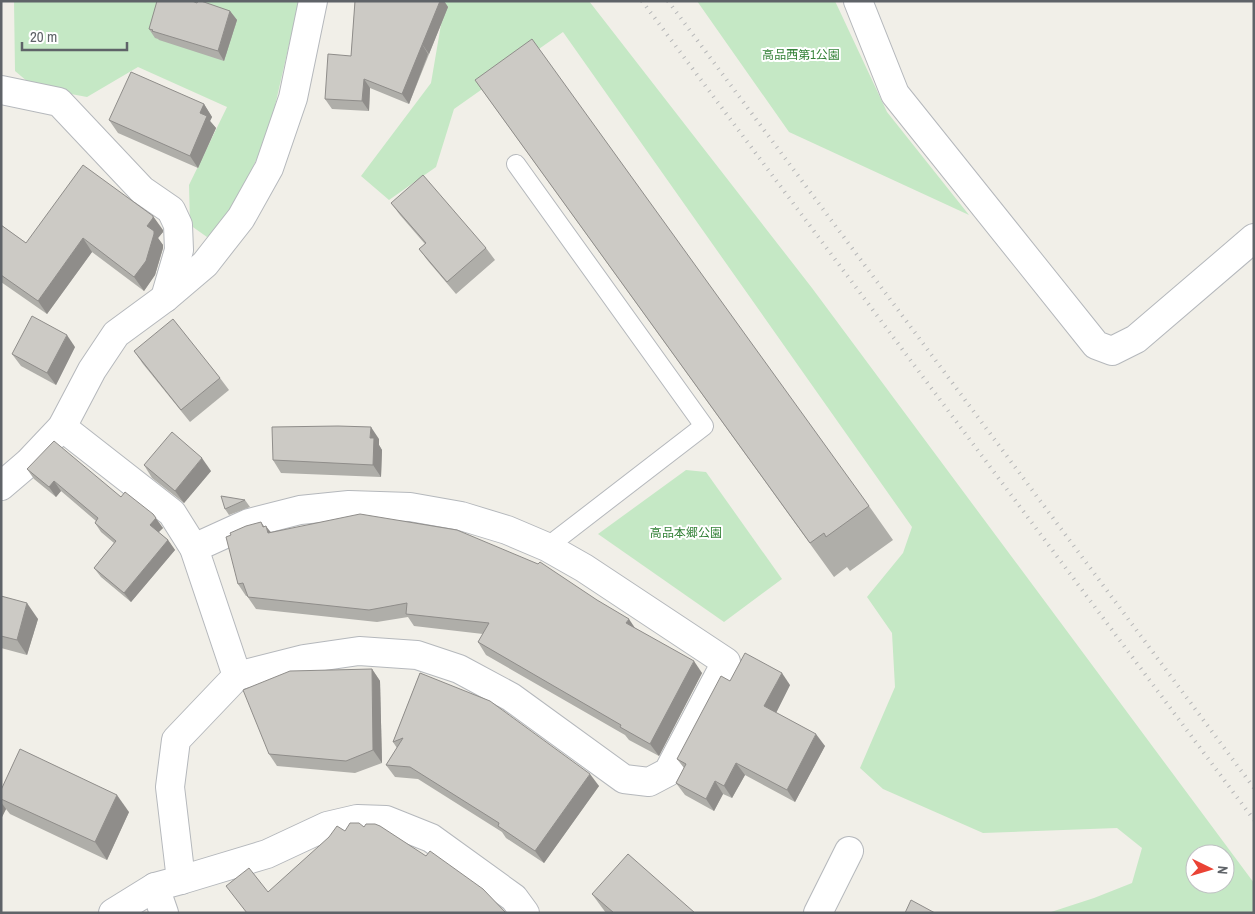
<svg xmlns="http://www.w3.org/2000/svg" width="1255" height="914" font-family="'Archivo Narrow','Noto Sans JP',sans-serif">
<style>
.green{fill:#c5e8c5;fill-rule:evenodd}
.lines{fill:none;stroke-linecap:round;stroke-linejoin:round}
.lane-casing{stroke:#b5b8bc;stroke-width:20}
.street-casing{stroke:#b5b8bc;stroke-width:30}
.lane{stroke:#fff;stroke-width:18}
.street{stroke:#fff;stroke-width:28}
.rail{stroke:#b6b7b8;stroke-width:4;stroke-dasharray:1 6;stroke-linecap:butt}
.wall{fill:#afaea9}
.shaded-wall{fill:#8f8d8a}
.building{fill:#cccac5;stroke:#8f8d8a}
.labels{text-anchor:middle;stroke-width:4;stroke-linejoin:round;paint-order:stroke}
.park-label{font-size:12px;fill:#348238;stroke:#fff}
</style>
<rect width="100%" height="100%" fill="#f1efe8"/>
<!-- green -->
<g class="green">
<path d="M 14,1 L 299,1 L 269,132 L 228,221 L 207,237 L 190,225 L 189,185 L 227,107 L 138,67 L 87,97 L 34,87 L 15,71 Z"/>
<path d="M 445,1 L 589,1 L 812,288 L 1254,883 L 1254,913 L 1048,913 L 1094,898 L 1132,883 L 1142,848 L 1117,828 L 983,833 L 883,789 L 860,768 L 895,687 L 892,633 L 867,597 L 903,553 L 912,527 L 563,32 L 454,109 L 436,167 L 389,200 L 361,176 L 431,83 ZM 1195,854 L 1225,854 L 1225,884 L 1195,884 Z"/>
<path d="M 697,1 L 835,1 L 887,112 L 969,215 L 789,132 Z"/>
<path d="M 686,470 L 706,472 L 782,579 L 724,622 L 598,534 Z"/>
</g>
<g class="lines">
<defs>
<path id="lane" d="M 516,164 L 704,426 L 547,547"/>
<g id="street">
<path d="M 858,1 L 895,94 L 1096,345 L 1112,351 L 1136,339 L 1254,238"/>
<path d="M 1,90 L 59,102 L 142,190 L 171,210 L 178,225 L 179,250 L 165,298"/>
<path d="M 62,427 L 172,513 L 194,548 L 237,676"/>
<path d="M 1,486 L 28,463 L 62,427 L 92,370 L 116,334 L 165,298 L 205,264 L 241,218 L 269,168 L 293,98 L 313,1"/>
<path d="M 181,880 L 267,854 L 327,826 L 357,819 L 386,820 L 431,838 L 514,898 L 525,913"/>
<path d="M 155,887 L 164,913"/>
<path d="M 113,913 L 155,887 L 181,880 L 170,787 L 176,740 L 237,676 L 304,659 L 359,651 L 417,655 L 459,669 L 511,697 L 624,779 L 649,782 L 668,772 L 726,662 L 584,568 L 547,547 L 507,530 L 461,516 L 410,507 L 349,505 L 300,510 L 249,523 L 194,548"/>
<path d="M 818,913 L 849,851"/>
</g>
</defs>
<!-- lane casing -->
<use href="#lane" class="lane-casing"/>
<!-- street casing -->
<use href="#street" class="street-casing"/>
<!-- lane -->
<use href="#lane" class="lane"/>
<!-- street -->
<use href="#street" class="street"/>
<!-- rail -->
<g class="rail">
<path d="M 642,1 L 1254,820"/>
<path d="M 668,1 L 1254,788"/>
</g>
</g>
<!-- wall -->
<g class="wall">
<path d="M 355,1 L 444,1 L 448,7 L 409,104 L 370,88 L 369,111 L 332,109 L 325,99 L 351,56 Z"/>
<path d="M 230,11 L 237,20 L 224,61 L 159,40 L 158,39 L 155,38 L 149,29 Z"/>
<path d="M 475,80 L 869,506 L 893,540 L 850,571 L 847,567 L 834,577 Z"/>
<path d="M 204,104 L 212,117 L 210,121 L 216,128 L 198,168 L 118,133 L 109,120 Z"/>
<path d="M 391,203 L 486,248 L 495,260 L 456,294 L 428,261 L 419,249 L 425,244 L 400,215 Z"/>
<path d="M 1,225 L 26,243 L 163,230 L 163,232 L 158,238 L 163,245 L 163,248 L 155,275 L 144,291 L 92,252 L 47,314 L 1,282 Z"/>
<path d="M 75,347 L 56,385 L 21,366 L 12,354 Z"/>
<path d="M 134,351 L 220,378 L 229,390 L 190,422 L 143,364 Z"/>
<path d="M 379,439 L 379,445 L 382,450 L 381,477 L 281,473 L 273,460 Z"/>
<path d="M 144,465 L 211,471 L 184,503 L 152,478 Z"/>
<path d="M 27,469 L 121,497 L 163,528 L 158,532 L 168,540 L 175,550 L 131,602 L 101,577 L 94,568 L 114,543 L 101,532 L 95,523 L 96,521 L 61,491 L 56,497 L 34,479 Z"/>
<path d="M 245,500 L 250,507 L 229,515 L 225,509 Z"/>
<path d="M 264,526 L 271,532 L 635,628 L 702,673 L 659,756 L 629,740 L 625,735 L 486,655 L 478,642 L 483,634 L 414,626 L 408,617 L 377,622 L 256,609 L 247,596 L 246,596 L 238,584 L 231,535 Z"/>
<path d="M 1,596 L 38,619 L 27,655 L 1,648 Z"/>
<path d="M 372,669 L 380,681 L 382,763 L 355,773 L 277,766 L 269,754 Z"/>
<path d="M 420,673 L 599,786 L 544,863 L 506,838 L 502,832 L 418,779 L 395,777 L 386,765 L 397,748 L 393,742 Z"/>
<path d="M 730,681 L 790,685 L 776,713 L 825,746 L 795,802 L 745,775 L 732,798 L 723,794 L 714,811 L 685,795 L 676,783 L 684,768 L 677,759 Z"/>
<path d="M 1,790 L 129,812 L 107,860 L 10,814 L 6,809 L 1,819 Z"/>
<path d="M 592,894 L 695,913 L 606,913 Z"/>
</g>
<!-- shaded-wall -->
<g class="shaded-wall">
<path d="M 440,1 L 444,1 L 448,7 L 429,54 L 422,44 Z"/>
<path d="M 230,11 L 237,20 L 224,61 L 218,51 Z"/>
<path d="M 422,44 L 428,54 L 409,104 L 402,94 Z"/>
<path d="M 364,79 L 370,88 L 369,111 L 362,101 Z"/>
<path d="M 204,104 L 212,117 L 210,121 L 216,128 L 198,168 L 190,156 L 200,113 Z"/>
<path d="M 153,216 L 163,230 L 163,232 L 158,238 L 163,245 L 163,248 L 155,275 L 144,291 L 134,277 L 147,226 Z"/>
<path d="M 83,238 L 92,252 L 47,314 L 38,301 Z"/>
<path d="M 67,335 L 75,347 L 56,385 L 47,373 Z"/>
<path d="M 371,427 L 379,439 L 379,445 L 382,450 L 381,477 L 373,465 L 370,438 Z"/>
<path d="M 202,458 L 211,471 L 184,503 L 175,491 Z"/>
<path d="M 54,481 L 61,491 L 56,497 L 49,487 Z"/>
<path d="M 153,514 L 163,528 L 156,535 L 150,525 Z"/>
<path d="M 261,522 L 268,532 L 266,526 L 275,538 L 277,545 L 263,527 Z"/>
<path d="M 168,540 L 175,550 L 131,602 L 124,593 Z"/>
<path d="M 27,603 L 38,619 L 27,655 L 17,640 Z"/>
<path d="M 629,619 L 637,631 L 626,623 Z"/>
<path d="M 694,661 L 702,673 L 659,756 L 650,744 Z"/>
<path d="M 372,669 L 380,681 L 382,763 L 373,750 Z"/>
<path d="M 782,673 L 790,685 L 773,719 L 764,706 Z"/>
<path d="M 816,734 L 825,746 L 795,802 L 787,790 Z"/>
<path d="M 736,763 L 745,775 L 732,798 L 724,786 Z"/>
<path d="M 590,774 L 599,786 L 544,863 L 535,851 Z"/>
<path d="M 715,781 L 723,794 L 714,811 L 706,799 Z"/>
<path d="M 117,795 L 129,812 L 107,860 L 95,842 Z"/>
<path d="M 1,802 L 6,809 L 1,819 Z"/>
</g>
<!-- building -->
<g class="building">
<path d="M 157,1 L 192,1 L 197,3 L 198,1 L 201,1 L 230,11 L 218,51 L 152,31 L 153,30 L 149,29 Z"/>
<path d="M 355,1 L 440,1 L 402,94 L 364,79 L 362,101 L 325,99 L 328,54 L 351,56 Z"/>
<path d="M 532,39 L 869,506 L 826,537 L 824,533 L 810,543 L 475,80 Z"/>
<path d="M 131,72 L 204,104 L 200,113 L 207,116 L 190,156 L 109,120 Z"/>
<path d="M 83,165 L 153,216 L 153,218 L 147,226 L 154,231 L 154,234 L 146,261 L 134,277 L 83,238 L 38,301 L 1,275 L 1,225 L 26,243 Z"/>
<path d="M 423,175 L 486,248 L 447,282 L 419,249 L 426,243 L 391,203 Z"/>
<path d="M 32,316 L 67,335 L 47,373 L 12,354 Z"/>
<path d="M 173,319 L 220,378 L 181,410 L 134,351 Z"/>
<path d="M 338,426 L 371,427 L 370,438 L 374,438 L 373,465 L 273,460 L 272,427 Z"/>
<path d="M 172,432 L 202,458 L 175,491 L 144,465 Z"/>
<path d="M 54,441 L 121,497 L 125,492 L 153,514 L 156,518 L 150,525 L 168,540 L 124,593 L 94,568 L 116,541 L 95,523 L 98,518 L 54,481 L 49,487 L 27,469 Z"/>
<path d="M 221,496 L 245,500 L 225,509 Z"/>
<path d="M 360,514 L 457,530 L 538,564 L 540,562 L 597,600 L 629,619 L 626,623 L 694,661 L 650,744 L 620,727 L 621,725 L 478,642 L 489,623 L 406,614 L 407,603 L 369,610 L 248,597 L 243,583 L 238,584 L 226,537 L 231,535 L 230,533 L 246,526 L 261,522 L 263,527 L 266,526 L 268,533 Z"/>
<path d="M 1,596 L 27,603 L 17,640 L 1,636 Z"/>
<path d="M 745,653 L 782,673 L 764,706 L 816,734 L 787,790 L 736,763 L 724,786 L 715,781 L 706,799 L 676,783 L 686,764 L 677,759 L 721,676 L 730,681 Z"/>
<path d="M 372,669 L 373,750 L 346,761 L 269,754 L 243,690 L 290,671 Z"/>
<path d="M 420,673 L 490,701 L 590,774 L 535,851 L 498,826 L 499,823 L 410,767 L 386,765 L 403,738 L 393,742 Z"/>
<path d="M 20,749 L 117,795 L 95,842 L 1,799 L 1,790 Z"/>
<path d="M 350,823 L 359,823 L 364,827 L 366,824 L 375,824 L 380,826 L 426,856 L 430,851 L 483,889 L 506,913 L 247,913 L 226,886 L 249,868 L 268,892 L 329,837 L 337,826 L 345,831 Z"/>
<path d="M 628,854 L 695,913 L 614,913 L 592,894 Z"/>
<path d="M 911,900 L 935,913 L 905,913 Z"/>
</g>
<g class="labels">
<!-- park labels -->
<g class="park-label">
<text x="801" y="59">高品西第1公園</text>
<text x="686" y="537">高品本郷公園</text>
</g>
</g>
<!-- border -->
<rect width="1255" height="914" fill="none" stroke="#5f6368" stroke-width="5"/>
<!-- north arrow -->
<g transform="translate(1210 869) rotate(95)"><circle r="24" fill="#ffffff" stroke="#bfc1c3"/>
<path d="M0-4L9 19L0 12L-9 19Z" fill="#ea4335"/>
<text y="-8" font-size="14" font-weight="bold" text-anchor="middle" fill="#5f6368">N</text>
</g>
<!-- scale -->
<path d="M22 42v8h105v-8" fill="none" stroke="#5f6368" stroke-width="2.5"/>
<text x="30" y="42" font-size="15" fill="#5f6368" stroke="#ffffff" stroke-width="4" paint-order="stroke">20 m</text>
</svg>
